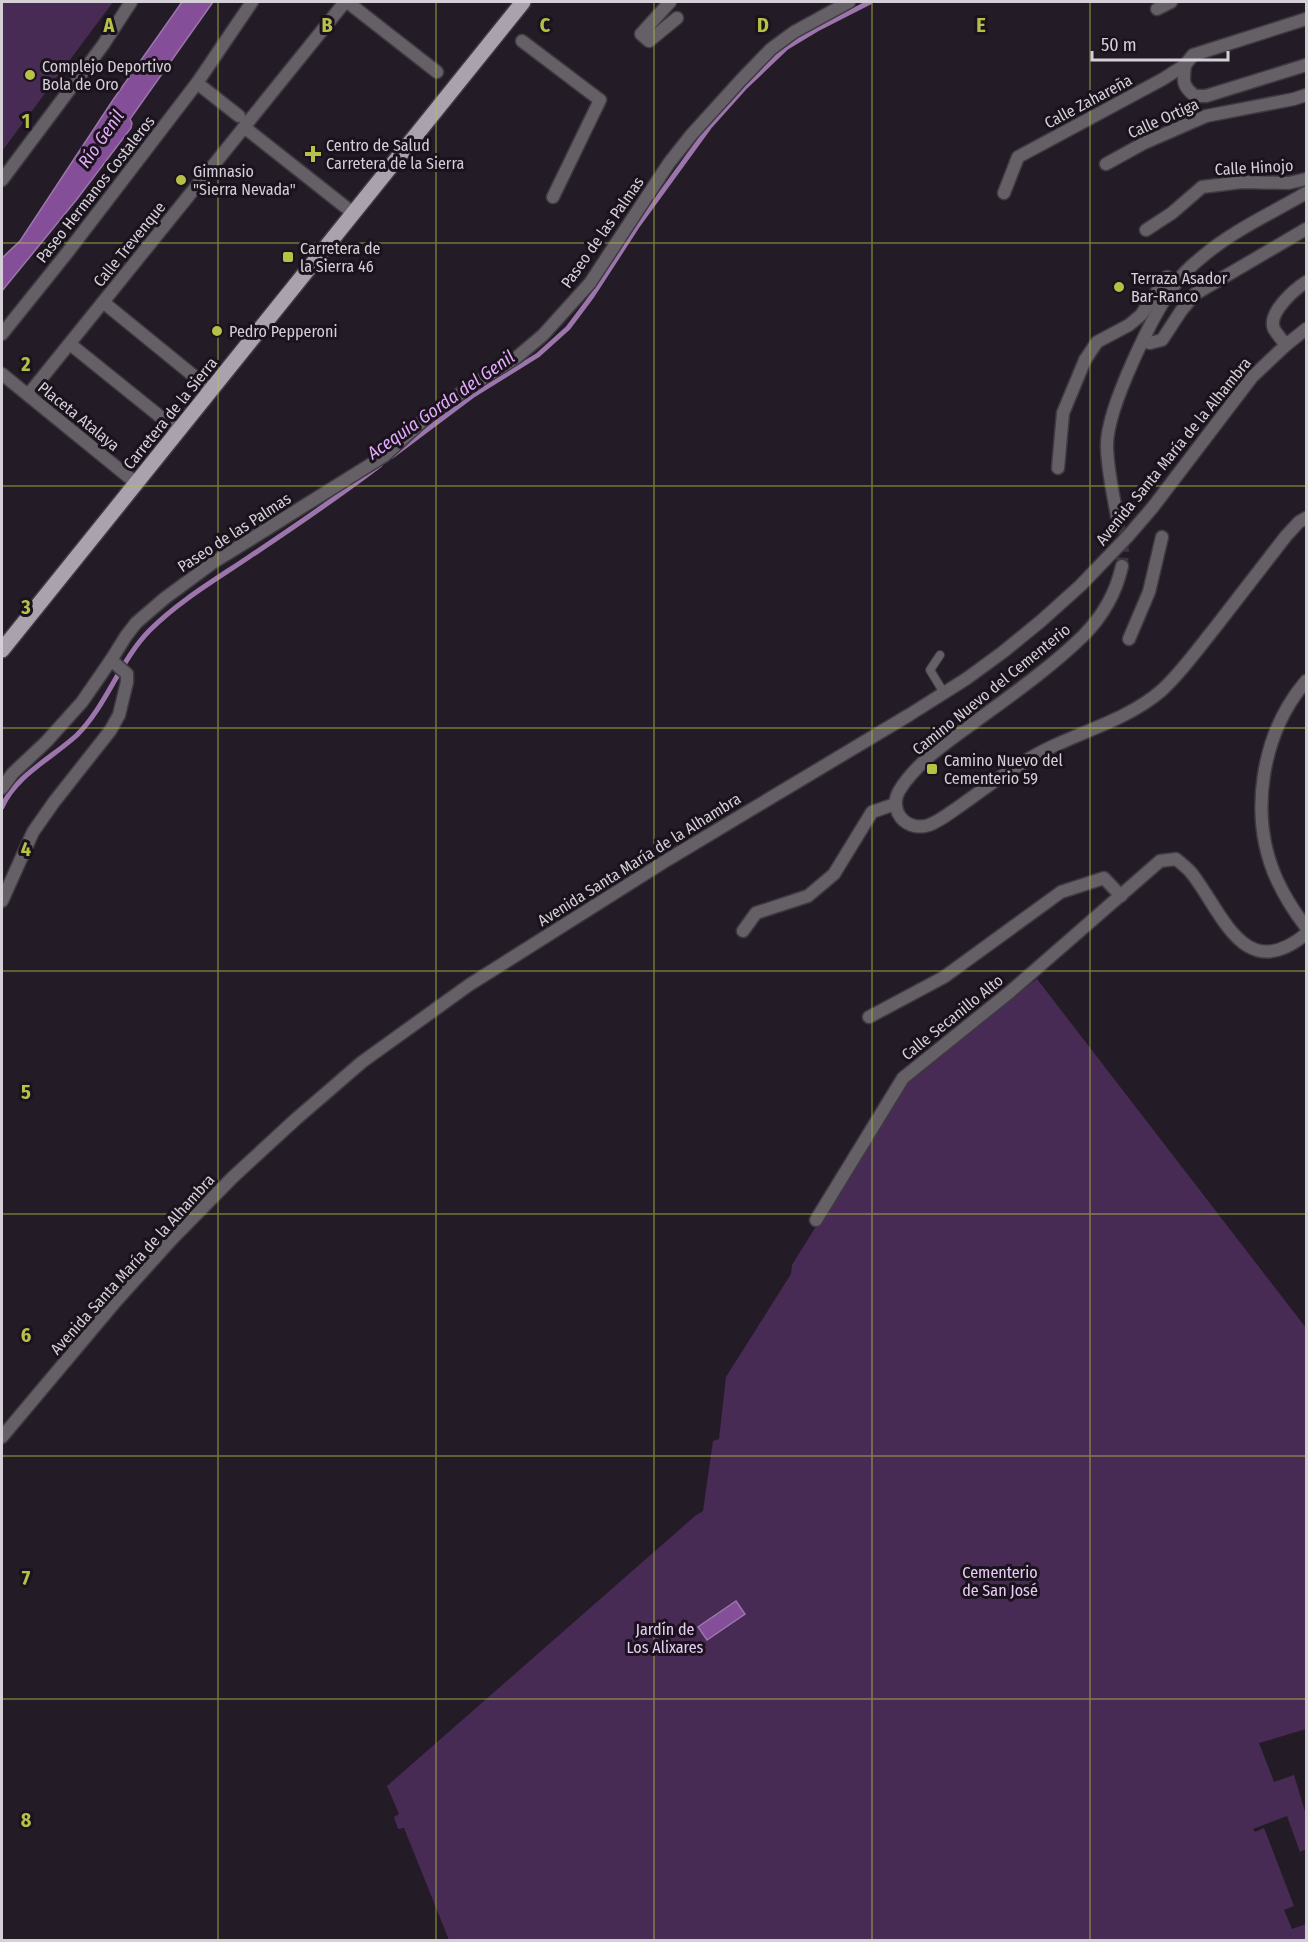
<svg xmlns="http://www.w3.org/2000/svg" width="1308" height="1942" font-family="'Fira Sans Condensed',sans-serif">
<style>
.green{fill:#482b54}
.water{fill:#844e99;stroke:#9c75ac;stroke-width:1.5}
.lines{fill:none;stroke-linecap:round;stroke-linejoin:round}
.stream{stroke:#9c75ac;stroke-width:5}
.tertiary-tunnel{stroke:#3e3741;stroke-width:12;stroke-dasharray:12 6;stroke-linecap:butt}
.service-casing{stroke:#3f3942;stroke-width:10}
.pedestrian-casing{stroke:#3f3942;stroke-width:15}
.minor-casing{stroke:#3f3942;stroke-width:15}
.tertiary-casing{stroke:#3f3942;stroke-width:15}
.primary-casing{stroke:#3f3942;stroke-width:18}
.service{stroke:#646066;stroke-width:8}
.pedestrian{stroke:#646066;stroke-width:12}
.minor{stroke:#646066;stroke-width:12}
.tertiary{stroke:#646066;stroke-width:12}
.primary{stroke:#aaa2ad;stroke-width:15}
.grid{fill:none;stroke:#b8c147;stroke-width:1.5;stroke-opacity:0.55}
.poi-dot{fill:#b8c147;stroke:#1a131d;stroke-width:2}
.labels{text-anchor:middle;stroke-width:6;stroke-linejoin:round;paint-order:stroke}
.poi-label{font-size:16px;fill:#d5d0d7;stroke:#1a131d;text-anchor:start}
.street-label{font-size:16px;fill:#d5d0d7;stroke:#1a131d}
.park-label{font-size:16px;fill:#e9ccf5;stroke:#1a131d}
.water-label{font-size:18px;font-style:italic;fill:#e4abfb;stroke:#1a131d}
.grid-label{font-size:20px;text-anchor:middle;font-weight:bold;fill:#b8c147;stroke:#1a131d;stroke-width:6;stroke-linejoin:round;paint-order:stroke}
</style>
<rect width="100%" height="100%" fill="#231c26"/>
<!-- green -->
<g class="green">
<path d="M 2,2 L 113,2 L 2,151 Z"/>
<path d="M 1037,979 L 1306,1328 L 1306,1729 L 1259,1743 L 1274,1782 L 1294,1775 L 1306,1815 L 1306,1849 L 1300,1852 L 1287,1816 L 1253,1829 L 1255,1832 L 1264,1828 L 1294,1906 L 1284,1910 L 1292,1929 L 1306,1924 L 1306,1940 L 449,1940 L 404,1828 L 398,1829 L 394,1817 L 399,1814 L 387,1786 L 695,1516 L 703,1511 L 713,1441 L 719,1439 L 726,1377 L 791,1274 L 792,1265 L 907,1080 Z"/>
</g>
<!-- water -->
<g class="water">
<path d="M 182,2 L 213,2 L 130,119 L 132,123 L 131,128 L 77,199 L 2,291 L 2,258 L 20,241 L 113,100 Z"/>
<path d="M 736,1601 L 745,1614 L 707,1640 L 698,1627 Z"/>
</g>
<g class="lines">
<!-- stream -->
<g class="stream">
<path d="M 392,456 L 472,396 L 538,355 L 568,328 L 592,296 L 638,225 L 710,126 L 744,88 L 787,47 L 817,29 L 870,2"/>
<path d="M 2,807 C 16,775 52,758 77,735 C 107,705 120,660 150,630 C 179,601 215,580 249,557 C 294,527 338,497 380,465"/>
</g>
<!-- tertiary-tunnel -->
<path class="tertiary-tunnel" d="M 1118,522 L 1123,551 L 1122,566"/>
<defs>
<path id="service" d="M 940,655 L 930,670 L 944,693"/>
<g id="pedestrian">
<path d="M 350,4 L 437,72"/>
<path d="M 522,41 L 600,100 L 553,197"/>
<path d="M 197,83 L 239,116"/>
<path d="M 2,180 L 103,45 L 131,2"/>
<path d="M 2,334 L 67,253 L 197,83 L 252,2"/>
<path d="M 1144,341 L 1150,343 L 1162,340 L 1181,311 L 1195,294 L 1306,229"/>
<path d="M 1058,468 L 1063,413 L 1085,360"/>
<path d="M 1129,639 L 1149,592 L 1162,537"/>
</g>
<g id="minor">
<path d="M 670,2 L 641,34 L 649,41 L 677,18"/>
<path d="M 1157,9 L 1171,2"/>
<path d="M 1185,65 C 1183,81 1182,86 1195,96 L 1206,96 L 1306,65"/>
<path d="M 244,127 L 353,213"/>
<path d="M 1106,164 L 1144,143 L 1206,116 L 1294,99 L 1306,95"/>
<path d="M 1004,193 L 1018,157 L 1163,79 L 1185,65 L 1193,55 L 1306,19"/>
<path d="M 1146,230 L 1172,213 L 1202,187 L 1242,182 L 1289,183 L 1306,179"/>
<path d="M 103,302 L 211,390"/>
<path d="M 70,344 L 178,431"/>
<path d="M 1286,345 C 1282,340 1277,334 1274,329 C 1267,313 1295,289 1306,282"/>
<path d="M 1085,360 L 1097,342 L 1129,325 L 1141,315 L 1167,277 L 1176,283"/>
<path d="M 28,395 L 345,2"/>
<path d="M 2,901 L 33,832 L 54,802 L 110,731 L 119,715 L 127,682 L 127,674 L 111,660"/>
<path d="M 743,931 L 756,913 L 808,896 L 834,874 L 872,812 L 895,804"/>
<path d="M 869,1017 L 944,977 L 1061,892 L 1104,878 L 1121,896"/>
<path d="M 816,1220 L 903,1078 L 1011,991 L 1160,861 L 1176,859 C 1182,864 1189,869 1193,875 C 1224,916 1245,984 1306,934"/>
</g>
<g id="tertiary">
<path d="M 2,374 L 136,483"/>
<path d="M 1118,522 C 1114,497 1107,470 1107,445 C 1107,408 1153,313 1176,283 C 1183,273 1192,265 1202,257 C 1232,231 1272,213 1306,193"/>
<path d="M 1122,566 C 1116,593 1103,616 1083,636 C 1049,669 1010,696 972,724 C 947,742 915,764 899,791 C 895,798 895,806 898,813 C 904,825 917,829 929,825 C 940,821 951,812 960,806 C 981,791 1002,775 1024,762 C 1067,734 1121,725 1161,691 C 1181,673 1197,650 1214,629 C 1238,598 1262,567 1286,536 L 1299,522 L 1306,518"/>
<path d="M 1306,681 C 1261,734 1248,816 1277,880 C 1285,897 1295,913 1306,927"/>
<path d="M 2,788 L 13,773 L 46,742 L 82,702 L 111,660 L 126,636 L 136,623 L 165,598 L 214,562 L 384,456 L 429,415 L 480,380 L 517,357 L 543,335 L 590,283 L 669,163 L 692,134 L 741,80 L 771,49 L 794,32 L 849,2"/>
<path d="M 2,1437 L 117,1300 L 173,1238 L 233,1177 L 296,1119 L 362,1062 L 469,985 L 667,860 L 909,715 L 966,679 L 1003,652 L 1041,621 L 1081,585 L 1128,536 L 1153,507 L 1252,377 L 1286,345 L 1306,329"/>
</g>
<path id="primary" d="M 2,650 L 523,2"/>
</defs>
<!-- service casing -->
<use href="#service" class="service-casing"/>
<!-- pedestrian casing -->
<use href="#pedestrian" class="pedestrian-casing"/>
<!-- minor casing -->
<use href="#minor" class="minor-casing"/>
<!-- tertiary casing -->
<use href="#tertiary" class="tertiary-casing"/>
<!-- primary casing -->
<use href="#primary" class="primary-casing"/>
<!-- service -->
<use href="#service" class="service"/>
<!-- pedestrian -->
<use href="#pedestrian" class="pedestrian"/>
<!-- minor -->
<use href="#minor" class="minor"/>
<!-- tertiary -->
<use href="#tertiary" class="tertiary"/>
<!-- primary -->
<use href="#primary" class="primary"/>
</g>
<!-- grid -->
<path class="grid" d="M 218,2 L 218,1940M 436,2 L 436,1940M 654,2 L 654,1940M 872,2 L 872,1940M 1090,2 L 1090,1940M 2,243 L 1306,243M 2,486 L 1306,486M 2,728 L 1306,728M 2,971 L 1306,971M 2,1214 L 1306,1214M 2,1456 L 1306,1456M 2,1699 L 1306,1699"/>
<!-- markers -->
<g class="poi-dot">
<circle cx="30" cy="75" r="6"/>
<path d="M310 145h6v6h6v6h-6v6h-6v-6h-6v-6h6z"/>
<circle cx="181" cy="180" r="6"/>
<rect x="282" y="251" width="12" height="12" rx="3"/>
<circle cx="1119" cy="287" r="6"/>
<circle cx="217" cy="331" r="6"/>
<rect x="926" y="763" width="12" height="12" rx="3"/>
</g>
<g class="labels">
<!-- poi labels -->
<g class="poi-label">
<text x="42" y="72">Complejo Deportivo<tspan x="42" dy="18">Bola de Oro</tspan></text>
<text x="326" y="151">Centro de Salud<tspan x="326" dy="18">Carretera de la Sierra</tspan></text>
<text x="193" y="177">Gimnasio<tspan x="193" dy="18">"Sierra Nevada"</tspan></text>
<text x="300" y="254">Carretera de<tspan x="300" dy="18">la Sierra 46</tspan></text>
<text x="1131" y="284">Terraza Asador<tspan x="1131" dy="18">Bar-Ranco</tspan></text>
<text x="229" y="337">Pedro Pepperoni</text>
<text x="944" y="766">Camino Nuevo del<tspan x="944" dy="18">Cementerio 59</tspan></text>
</g>
<!-- street labels -->
<g class="street-label">
<text transform="translate(1088 101) rotate(-28)" y="6">Calle Zahareña</text>
<text transform="translate(1163 118) rotate(-24)" y="6">Calle Ortiga</text>
<text transform="translate(1254 167) rotate(-3)" y="6">Calle Hinojo</text>
<text transform="translate(95 189) rotate(-52)" y="6">Paseo Hermanos Costaleros</text>
<text transform="translate(602 232) rotate(-55)" y="6">Paseo de las Palmas</text>
<text transform="translate(129 244) rotate(-51)" y="6">Calle Trevenque</text>
<text transform="translate(170 413) rotate(-51)" y="6">Carretera de la Sierra</text>
<text transform="translate(79 416) rotate(39)" y="6">Placeta Atalaya</text>
<text transform="translate(1173 451) rotate(-51)" y="6">Avenida Santa María de la Alhambra</text>
<text transform="translate(234 532) rotate(-33)" y="6">Paseo de las Palmas</text>
<text transform="translate(991 689) rotate(-39)" y="6">Camino Nuevo del Cementerio</text>
<text transform="translate(639 859) rotate(-32)" y="6">Avenida Santa María de la Alhambra</text>
<text transform="translate(952 1017) rotate(-39)" y="6">Calle Secanillo Alto</text>
<text transform="translate(132 1264) rotate(-48)" y="6">Avenida Santa María de la Alhambra</text>
</g>
<!-- park labels -->
<g class="park-label">
<text x="1000" y="1578">Cementerio<tspan x="1000" dy="18">de San José</tspan></text>
<text x="665" y="1635">Jardín de<tspan x="665" dy="18">Los Alixares</tspan></text>
</g>
<!-- water labels -->
<g class="water-label">
<text transform="translate(101 139) rotate(-55)" y="6">Río Genil</text>
<text transform="translate(441 405) rotate(-35)" y="6">Acequia Gorda del Genil</text>
</g>
</g>
<g class="grid-label">
<text x="109" y="32">A</text>
<text x="327" y="32">B</text>
<text x="545" y="32">C</text>
<text x="763" y="32">D</text>
<text x="981" y="32">E</text>
<text x="26" y="128">1</text>
<text x="26" y="371">2</text>
<text x="26" y="614">3</text>
<text x="26" y="856">4</text>
<text x="26" y="1099">5</text>
<text x="26" y="1342">6</text>
<text x="26" y="1585">7</text>
<text x="26" y="1827">8</text>
</g>
<!-- border -->
<rect width="1308" height="1942" fill="none" stroke="#d5d0d7" stroke-width="6"/>
<!-- scale -->
<path d="M1092 51v9h136v-9" fill="none" stroke="#d5d0d7" stroke-width="3"/>
<text x="1101" y="51" font-size="18" fill="#d5d0d7" stroke="#1a131d" stroke-width="4.5" paint-order="stroke">50 m</text>
</svg>
